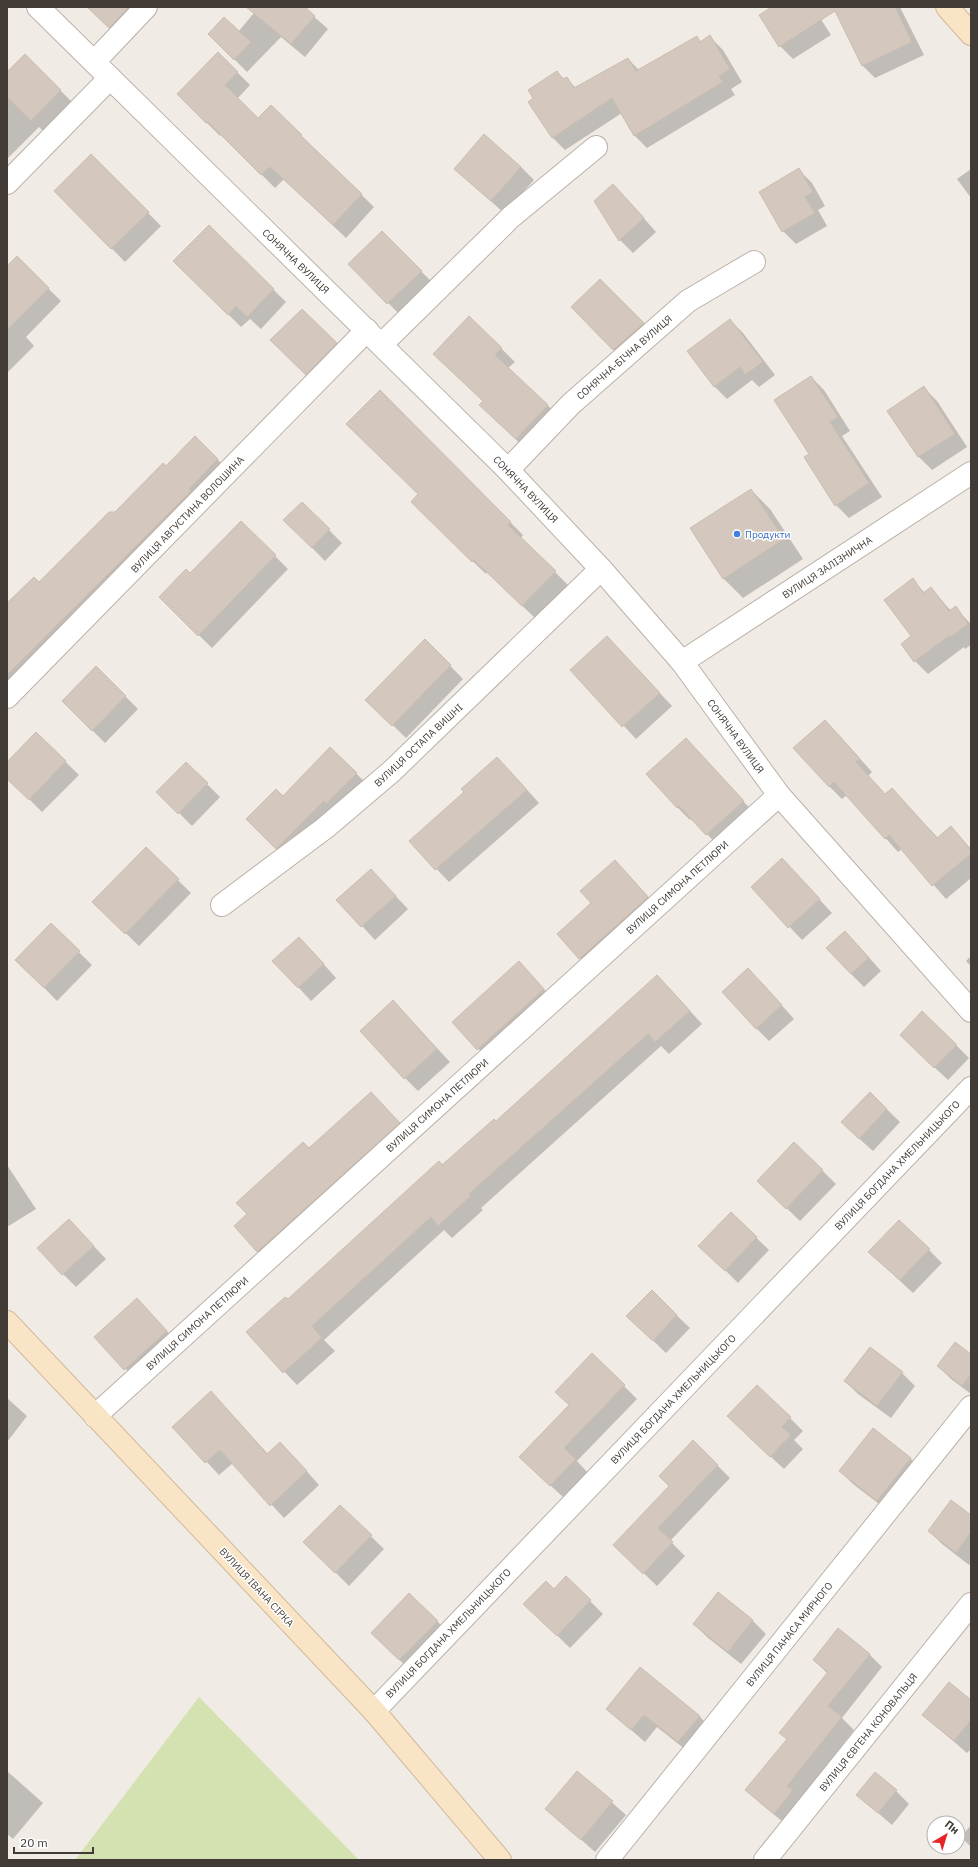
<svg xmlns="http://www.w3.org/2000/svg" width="978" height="1867" font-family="'IBM Plex Sans',sans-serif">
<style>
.green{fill:#d3e2b0}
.shadow{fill:#0003}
.building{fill:#d4c8be;stroke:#cbbcaf}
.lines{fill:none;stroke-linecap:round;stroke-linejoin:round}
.street-casing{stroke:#bbb1a8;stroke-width:24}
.secondary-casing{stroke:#d0b99a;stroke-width:24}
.street{stroke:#fff;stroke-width:22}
.secondary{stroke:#f9e5c6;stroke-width:22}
.shop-dot{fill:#3f7fe0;stroke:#fff;stroke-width:1.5}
.labels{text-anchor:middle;stroke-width:3;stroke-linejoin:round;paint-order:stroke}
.street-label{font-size:10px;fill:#423b35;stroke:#fff}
.shop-label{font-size:10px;fill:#366cbe;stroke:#fff;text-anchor:start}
</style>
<rect width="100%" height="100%" fill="#f1ebe5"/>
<!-- green -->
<path class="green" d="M 199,1697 L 359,1860 L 75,1860 Z"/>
<!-- shadow -->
<g class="shadow">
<path d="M 88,7 L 143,7 L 123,40 Z"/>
<path d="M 259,7 L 303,7 L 328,29 L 305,57 L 281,37 L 247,72 L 209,34 L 238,32 Z"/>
<path d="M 774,7 L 813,7 L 831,35 L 793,59 L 780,46 Z"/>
<path d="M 834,7 L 900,7 L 924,55 L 875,78 L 862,65 Z"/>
<path d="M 710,37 L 723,50 L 742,82 L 731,89 L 735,95 L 647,148 L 634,135 L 622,113 L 565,150 L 552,137 L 557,72 L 564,79 L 566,78 L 576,88 L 628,59 L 639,70 L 696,38 L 701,42 Z"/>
<path d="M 218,53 L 250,85 L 237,99 L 258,120 L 271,106 L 374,207 L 346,238 L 284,179 L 275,188 L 221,134 L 220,136 L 178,94 Z"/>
<path d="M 25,55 L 74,104 L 45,133 L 39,127 L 7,159 L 7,74 Z"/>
<path d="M 91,155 L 161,226 L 125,262 L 56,191 Z"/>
<path d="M 521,167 L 534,180 L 504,213 L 455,169 Z"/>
<path d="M 971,169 L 971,198 L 957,179 Z"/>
<path d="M 799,170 L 812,183 L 825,206 L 818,210 L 827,226 L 796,244 L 783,231 Z"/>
<path d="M 626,198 L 656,232 L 633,253 L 620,240 Z"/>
<path d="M 209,226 L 286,302 L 261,329 L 250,319 L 241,327 L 174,261 Z"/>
<path d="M 382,233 L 434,284 L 401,316 L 350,264 Z"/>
<path d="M 17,258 L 61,301 L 26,337 L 34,346 L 7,373 L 7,268 Z"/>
<path d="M 600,280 L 656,336 L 627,363 L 572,307 Z"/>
<path d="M 302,310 L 349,357 L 319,387 L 272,340 Z"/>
<path d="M 469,317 L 515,362 L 508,368 L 561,418 L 529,452 L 493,418 L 484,401 Z"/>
<path d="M 730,320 L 743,333 L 775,375 L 759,387 L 752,380 L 727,399 L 714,386 Z"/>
<path d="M 811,377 L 824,390 L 850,431 L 842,436 L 882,497 L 849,518 L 836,505 L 810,454 Z"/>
<path d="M 924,388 L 937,401 L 967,447 L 932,470 L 919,457 L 889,411 Z"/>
<path d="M 380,392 L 523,535 L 521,538 L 568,585 L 535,618 L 487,572 L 486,574 L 412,502 L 420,495 Z"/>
<path d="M 195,437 L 231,473 L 7,701 L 7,605 L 39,583 L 166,467 Z"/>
<path d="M 751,490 L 770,509 L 803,559 L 743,598 L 724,579 L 691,529 Z"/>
<path d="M 302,503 L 342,543 L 325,561 L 285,520 Z"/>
<path d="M 241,522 L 288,569 L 212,648 L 160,597 L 190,574 Z"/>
<path d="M 912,580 L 925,593 L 931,588 L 951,611 L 955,608 L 971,624 L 971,645 L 965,649 L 964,647 L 928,674 L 915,661 L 912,636 Z"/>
<path d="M 607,637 L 672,706 L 636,739 L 572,670 Z"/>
<path d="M 425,640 L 463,679 L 406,738 L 367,700 Z"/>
<path d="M 96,667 L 138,709 L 105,743 L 63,701 Z"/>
<path d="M 36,733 L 79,775 L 42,812 L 7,777 L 7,763 Z"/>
<path d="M 838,734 L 872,772 L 868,776 L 886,795 L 904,802 L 938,838 L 951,827 L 971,849 L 971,878 L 946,899 L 902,849 L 898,852 L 847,795 L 842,799 L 829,786 Z"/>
<path d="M 686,739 L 756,815 L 720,848 L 692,818 L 690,820 L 677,807 Z"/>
<path d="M 330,748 L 369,786 L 290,861 L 247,819 L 283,797 Z"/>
<path d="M 186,763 L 220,797 L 192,826 L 158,792 Z"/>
<path d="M 510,771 L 539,803 L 449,882 L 410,841 L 465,792 Z"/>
<path d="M 146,849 L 191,893 L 139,946 L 107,915 Z"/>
<path d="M 371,870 L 408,909 L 375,940 L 338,900 Z"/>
<path d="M 795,873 L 832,913 L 802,940 L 752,887 Z"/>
<path d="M 628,874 L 660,910 L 593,972 L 558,934 Z"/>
<path d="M 51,925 L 92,965 L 57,1001 L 17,960 Z"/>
<path d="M 858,945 L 881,971 L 864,987 L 851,974 Z"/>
<path d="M 312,951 L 336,978 L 311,1001 L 274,961 Z"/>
<path d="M 971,956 L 971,966 L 966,961 Z"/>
<path d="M 532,976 L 556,1002 L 491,1062 L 454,1023 Z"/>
<path d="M 761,982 L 794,1019 L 769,1041 L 756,1028 Z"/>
<path d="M 670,989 L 702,1024 L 669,1054 L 661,1046 L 481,1208 L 483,1210 L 452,1238 L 444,1230 L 324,1340 L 335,1351 L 297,1385 L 247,1332 L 288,1301 L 442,1166 L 496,1122 Z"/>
<path d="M 406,1015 L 450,1062 L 418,1091 L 405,1078 Z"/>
<path d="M 956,1045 L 969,1058 L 948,1080 L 914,1048 Z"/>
<path d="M 371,1093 L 412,1136 L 270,1264 L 235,1226 L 309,1149 Z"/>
<path d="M 870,1093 L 900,1122 L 873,1151 L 855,1135 Z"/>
<path d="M 794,1143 L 836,1184 L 800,1221 L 758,1181 Z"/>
<path d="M 7,1165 L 36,1209 L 7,1227 Z"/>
<path d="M 731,1213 L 769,1250 L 738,1283 L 713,1258 Z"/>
<path d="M 69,1220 L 106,1259 L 76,1287 L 63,1274 Z"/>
<path d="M 929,1250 L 942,1263 L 913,1293 L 869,1252 Z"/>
<path d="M 652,1292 L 690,1328 L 666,1353 L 641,1329 Z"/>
<path d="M 137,1299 L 179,1344 L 138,1382 L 96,1337 Z"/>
<path d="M 870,1348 L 902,1373 L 915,1386 L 891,1418 L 858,1394 L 845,1381 Z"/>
<path d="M 971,1355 L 971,1394 L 951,1379 L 938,1366 Z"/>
<path d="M 624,1386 L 637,1399 L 577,1461 L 588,1473 L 564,1498 L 534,1470 L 570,1405 Z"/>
<path d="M 7,1398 L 27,1416 L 7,1442 Z"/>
<path d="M 224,1406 L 268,1454 L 293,1456 L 319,1485 L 284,1518 L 233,1463 L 219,1475 L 174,1427 Z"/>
<path d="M 790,1418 L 803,1431 L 794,1440 L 803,1449 L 784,1469 L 741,1429 Z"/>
<path d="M 873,1429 L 911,1459 L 924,1472 L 891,1513 L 853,1484 L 840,1471 Z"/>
<path d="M 717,1465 L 730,1478 L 670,1541 L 685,1556 L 657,1586 L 628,1558 Z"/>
<path d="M 340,1506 L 384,1549 L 349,1586 L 305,1542 Z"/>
<path d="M 971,1516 L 971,1562 L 969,1565 L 942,1544 L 929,1531 Z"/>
<path d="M 554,1590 L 590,1601 L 603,1614 L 570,1648 L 538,1617 Z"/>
<path d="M 718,1594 L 753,1621 L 766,1634 L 741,1664 L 707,1637 L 694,1624 Z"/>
<path d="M 437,1621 L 450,1634 L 413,1673 L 385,1646 Z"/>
<path d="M 869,1654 L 882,1667 L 842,1718 L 854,1730 L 800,1799 L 805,1804 L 788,1826 L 760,1803 L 747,1790 L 788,1740 L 781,1733 L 828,1674 L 814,1660 Z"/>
<path d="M 971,1702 L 971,1749 L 967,1753 L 923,1715 Z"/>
<path d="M 607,1709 L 699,1716 L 712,1729 L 691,1754 L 657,1727 L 645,1742 Z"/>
<path d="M 7,1771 L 43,1803 L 13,1839 L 7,1834 Z"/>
<path d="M 578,1772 L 626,1815 L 595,1852 L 547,1809 Z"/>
<path d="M 896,1791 L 909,1804 L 892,1825 L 857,1795 Z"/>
<path d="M 971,1825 L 971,1847 L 961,1837 Z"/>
</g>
<!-- building -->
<g class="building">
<path d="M 87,7 L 129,7 L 109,28 Z"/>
<path d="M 246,7 L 305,7 L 315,16 L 291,44 Z"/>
<path d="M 772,7 L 895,7 L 912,42 L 862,66 L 835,11 L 779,47 L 759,15 Z"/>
<path d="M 224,17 L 251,42 L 234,60 L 208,34 Z"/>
<path d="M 710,35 L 730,69 L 719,76 L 723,82 L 634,136 L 612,98 L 552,138 L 528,102 L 533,98 L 528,90 L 557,71 L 563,79 L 567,77 L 574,88 L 628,58 L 636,71 L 697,36 L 700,42 Z"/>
<path d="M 218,52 L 238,72 L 225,85 L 258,118 L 271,105 L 302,135 L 301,136 L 362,194 L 333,225 L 270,167 L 261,175 L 208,122 L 206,123 L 177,94 Z"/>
<path d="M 25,54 L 61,90 L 31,121 L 7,97 L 7,72 Z"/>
<path d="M 484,134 L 521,167 L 491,201 L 454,169 Z"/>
<path d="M 91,154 L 149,212 L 111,249 L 54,191 Z"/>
<path d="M 799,168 L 813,192 L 805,197 L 815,213 L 782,232 L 759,192 Z"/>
<path d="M 613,184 L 644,218 L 619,241 L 594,201 Z"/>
<path d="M 209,225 L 274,289 L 247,317 L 236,306 L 228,315 L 173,261 Z"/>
<path d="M 382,231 L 422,271 L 387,304 L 348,264 Z"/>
<path d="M 17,256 L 49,288 L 7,330 L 7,266 Z"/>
<path d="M 600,279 L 644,323 L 613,350 L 571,307 Z"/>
<path d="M 302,309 L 337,343 L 306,375 L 270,340 Z"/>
<path d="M 469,316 L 502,348 L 495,355 L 548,405 L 516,439 L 479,405 L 483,401 L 433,354 Z"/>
<path d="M 730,319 L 763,362 L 745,375 L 740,367 L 714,387 L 687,351 Z"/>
<path d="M 811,376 L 838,417 L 830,422 L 869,483 L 835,506 L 804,457 L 809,454 L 774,400 Z"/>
<path d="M 924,386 L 955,434 L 918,457 L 887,411 Z"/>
<path d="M 380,390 L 511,522 L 508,525 L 556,571 L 522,606 L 474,560 L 472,562 L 411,502 L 418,494 L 346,424 Z"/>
<path d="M 195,436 L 218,459 L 189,489 L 191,491 L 7,675 L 7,603 L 34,577 L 39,582 L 109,512 L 115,512 L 163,463 L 166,466 Z"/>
<path d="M 751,489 L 784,539 L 723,579 L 690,528 Z"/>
<path d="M 302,502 L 330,529 L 312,548 L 283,520 Z"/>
<path d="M 241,521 L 276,555 L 198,636 L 159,597 L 186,569 L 190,573 Z"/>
<path d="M 913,578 L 923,593 L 931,587 L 949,611 L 956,606 L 968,624 L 951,637 L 950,635 L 914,662 L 901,644 L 911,636 L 884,600 Z"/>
<path d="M 607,636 L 660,693 L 622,727 L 570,670 Z"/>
<path d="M 425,639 L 451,665 L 392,726 L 365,700 Z"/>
<path d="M 96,666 L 126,696 L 92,731 L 62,701 Z"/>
<path d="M 825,720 L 860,759 L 856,762 L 885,794 L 892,788 L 937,838 L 951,826 L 971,850 L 971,854 L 932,886 L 889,835 L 885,839 L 834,782 L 829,787 L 793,748 Z"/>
<path d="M 36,732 L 66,761 L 29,800 L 7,779 L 7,762 Z"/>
<path d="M 686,738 L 744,801 L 706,835 L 679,806 L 677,808 L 646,774 Z"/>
<path d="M 330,747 L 357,773 L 326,804 L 324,801 L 276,849 L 246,819 L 276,789 L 283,796 Z"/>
<path d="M 497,757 L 527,790 L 435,870 L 409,841 L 464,792 L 461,789 Z"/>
<path d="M 186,762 L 208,783 L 178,814 L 156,792 Z"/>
<path d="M 146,847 L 179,879 L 125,934 L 92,902 Z"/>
<path d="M 782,858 L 820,899 L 788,928 L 751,887 Z"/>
<path d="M 615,860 L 648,897 L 579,959 L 557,934 L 591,903 L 580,891 Z"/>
<path d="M 371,869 L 396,896 L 361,927 L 336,900 Z"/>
<path d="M 51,923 L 80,951 L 44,988 L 15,960 Z"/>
<path d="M 845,931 L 869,958 L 851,974 L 826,948 Z"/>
<path d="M 299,937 L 324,964 L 298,988 L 272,961 Z"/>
<path d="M 519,961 L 544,989 L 477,1050 L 452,1022 Z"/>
<path d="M 748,968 L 782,1005 L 756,1029 L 722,992 Z"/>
<path d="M 657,975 L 690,1011 L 655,1042 L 648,1034 L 469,1194 L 471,1196 L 438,1226 L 431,1217 L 312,1326 L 322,1338 L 283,1373 L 246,1332 L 285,1297 L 288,1299 L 439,1161 L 442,1165 L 494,1119 L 496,1121 Z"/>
<path d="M 393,1000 L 437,1049 L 404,1079 L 360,1031 Z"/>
<path d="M 922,1011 L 957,1045 L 934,1068 L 900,1035 Z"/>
<path d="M 371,1092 L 400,1123 L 257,1252 L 234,1226 L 247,1214 L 236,1203 L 303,1142 L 309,1148 Z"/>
<path d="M 870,1092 L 887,1109 L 859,1139 L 841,1122 Z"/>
<path d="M 794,1142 L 823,1170 L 786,1209 L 757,1181 Z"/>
<path d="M 731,1212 L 757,1237 L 725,1271 L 698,1246 Z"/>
<path d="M 69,1219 L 94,1246 L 62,1275 L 37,1248 Z"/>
<path d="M 899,1220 L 930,1249 L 900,1280 L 868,1252 Z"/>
<path d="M 652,1290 L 677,1315 L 653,1341 L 626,1316 Z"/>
<path d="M 137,1298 L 167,1331 L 124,1370 L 94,1337 Z"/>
<path d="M 955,1342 L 971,1354 L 971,1374 L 962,1386 L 937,1366 Z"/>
<path d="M 870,1347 L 903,1372 L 877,1406 L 844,1381 Z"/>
<path d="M 592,1353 L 625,1385 L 564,1448 L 576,1459 L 550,1486 L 519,1457 L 569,1405 L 555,1392 Z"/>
<path d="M 757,1385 L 791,1417 L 782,1427 L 791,1435 L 770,1457 L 727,1416 Z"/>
<path d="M 211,1391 L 267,1454 L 280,1442 L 307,1471 L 270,1506 L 220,1450 L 205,1463 L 172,1427 Z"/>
<path d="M 873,1428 L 911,1458 L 877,1501 L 839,1471 Z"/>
<path d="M 693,1440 L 718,1465 L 658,1528 L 673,1542 L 643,1574 L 613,1545 L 669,1486 L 659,1476 Z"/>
<path d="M 951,1500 L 971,1515 L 971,1532 L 956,1553 L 928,1531 Z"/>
<path d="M 340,1505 L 372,1535 L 335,1573 L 303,1542 Z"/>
<path d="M 566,1576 L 591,1600 L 557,1636 L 523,1604 L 546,1581 L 554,1589 Z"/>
<path d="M 718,1592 L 753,1620 L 728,1652 L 693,1624 Z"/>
<path d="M 409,1593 L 438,1621 L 399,1660 L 371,1633 Z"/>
<path d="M 838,1628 L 870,1654 L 828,1706 L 842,1717 L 787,1786 L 793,1790 L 774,1814 L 745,1790 L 787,1739 L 779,1733 L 828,1672 L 813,1660 Z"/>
<path d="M 640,1667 L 700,1716 L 678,1742 L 644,1715 L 631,1730 L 606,1709 Z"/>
<path d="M 949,1682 L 971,1700 L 971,1720 L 954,1741 L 922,1715 Z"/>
<path d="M 577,1771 L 613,1801 L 581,1840 L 545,1809 Z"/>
<path d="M 875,1772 L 897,1790 L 878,1813 L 856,1795 Z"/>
</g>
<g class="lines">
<defs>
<g id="street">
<path d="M 38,7 L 508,470 L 601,569 L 682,662 L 779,795 L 971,1011"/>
<path d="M 95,61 L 146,7"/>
<path d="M 7,183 L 110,78"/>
<path d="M 382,344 L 511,217 L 596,147"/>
<path d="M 508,470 L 571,404 L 688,301 L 754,262"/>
<path d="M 682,662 L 971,473"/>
<path d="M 7,697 L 367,330"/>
<path d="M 222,905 L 325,828 L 392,771 L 601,569"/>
<path d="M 95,1416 L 779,795"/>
<path d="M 374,1711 L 971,1088"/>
<path d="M 607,1860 L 971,1407"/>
<path d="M 765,1860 L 971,1604"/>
</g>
<g id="secondary">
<path d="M 947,7 L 971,34"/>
<path d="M 7,1322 L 374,1711 L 500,1860"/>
</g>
</defs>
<!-- street casing -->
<use href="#street" class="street-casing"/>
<!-- secondary casing -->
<use href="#secondary" class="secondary-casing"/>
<!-- street -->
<use href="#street" class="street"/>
<!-- secondary -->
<use href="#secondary" class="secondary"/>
</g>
<!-- markers -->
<circle class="shop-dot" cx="737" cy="534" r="4"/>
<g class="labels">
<!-- street labels -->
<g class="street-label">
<text transform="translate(296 261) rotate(44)" y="4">СОНЯЧНА ВУЛИЦЯ</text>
<text transform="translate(624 357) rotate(-41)" y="4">СОНЯЧНА-БІЧНА ВУЛИЦЯ</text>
<text transform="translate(526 489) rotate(46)" y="4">СОНЯЧНА ВУЛИЦЯ</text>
<text transform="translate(187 514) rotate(-46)" y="4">ВУЛИЦЯ АВГУСТИНА ВОЛОШИНА</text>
<text transform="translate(827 567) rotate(-33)" y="4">ВУЛИЦЯ ЗАЛІЗНИЧНА</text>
<text transform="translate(736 736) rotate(54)" y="4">СОНЯЧНА ВУЛИЦЯ</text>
<text transform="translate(418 745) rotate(-43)" y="4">ВУЛИЦЯ ОСТАПА ВИШНІ</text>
<text transform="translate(677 887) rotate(-42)" y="4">ВУЛИЦЯ СИМОНА ПЕТЛЮРИ</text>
<text transform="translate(437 1105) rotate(-42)" y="4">ВУЛИЦЯ СИМОНА ПЕТЛЮРИ</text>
<text transform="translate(897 1165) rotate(-46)" y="4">ВУЛИЦЯ БОГДАНА ХМЕЛЬНИЦЬКОГО</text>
<text transform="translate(197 1323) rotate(-42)" y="4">ВУЛИЦЯ СИМОНА ПЕТЛЮРИ</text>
<text transform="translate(673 1399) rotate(-46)" y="4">ВУЛИЦЯ БОГДАНА ХМЕЛЬНИЦЬКОГО</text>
<text transform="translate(257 1587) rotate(47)" y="4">ВУЛИЦЯ ІВАНА СІРКА</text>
<text transform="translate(448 1633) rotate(-46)" y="4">ВУЛИЦЯ БОГДАНА ХМЕЛЬНИЦЬКОГО</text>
<text transform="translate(789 1634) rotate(-51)" y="4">ВУЛИЦЯ ПАНАСА МИРНОГО</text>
<text transform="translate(868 1732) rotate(-51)" y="4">ВУЛИЦЯ ЄВГЕНА КОНОВАЛЬЦЯ</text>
</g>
<!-- shop labels -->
<g class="shop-label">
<text x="745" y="538">Продукти</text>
</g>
</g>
<!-- border -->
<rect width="978" height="1867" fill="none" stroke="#423b35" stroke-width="16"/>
<!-- north arrow -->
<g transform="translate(946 1835) rotate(38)"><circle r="19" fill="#ffffff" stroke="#b3b1ae"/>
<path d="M0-3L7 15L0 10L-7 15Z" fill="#e62626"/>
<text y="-6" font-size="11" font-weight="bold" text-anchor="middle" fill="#423b35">Пн</text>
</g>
<!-- scale -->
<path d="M14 1847v6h79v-6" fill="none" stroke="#423b35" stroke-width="2"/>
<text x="20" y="1847" font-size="12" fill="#423b35" stroke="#ffffff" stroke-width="3" paint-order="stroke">20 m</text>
</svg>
